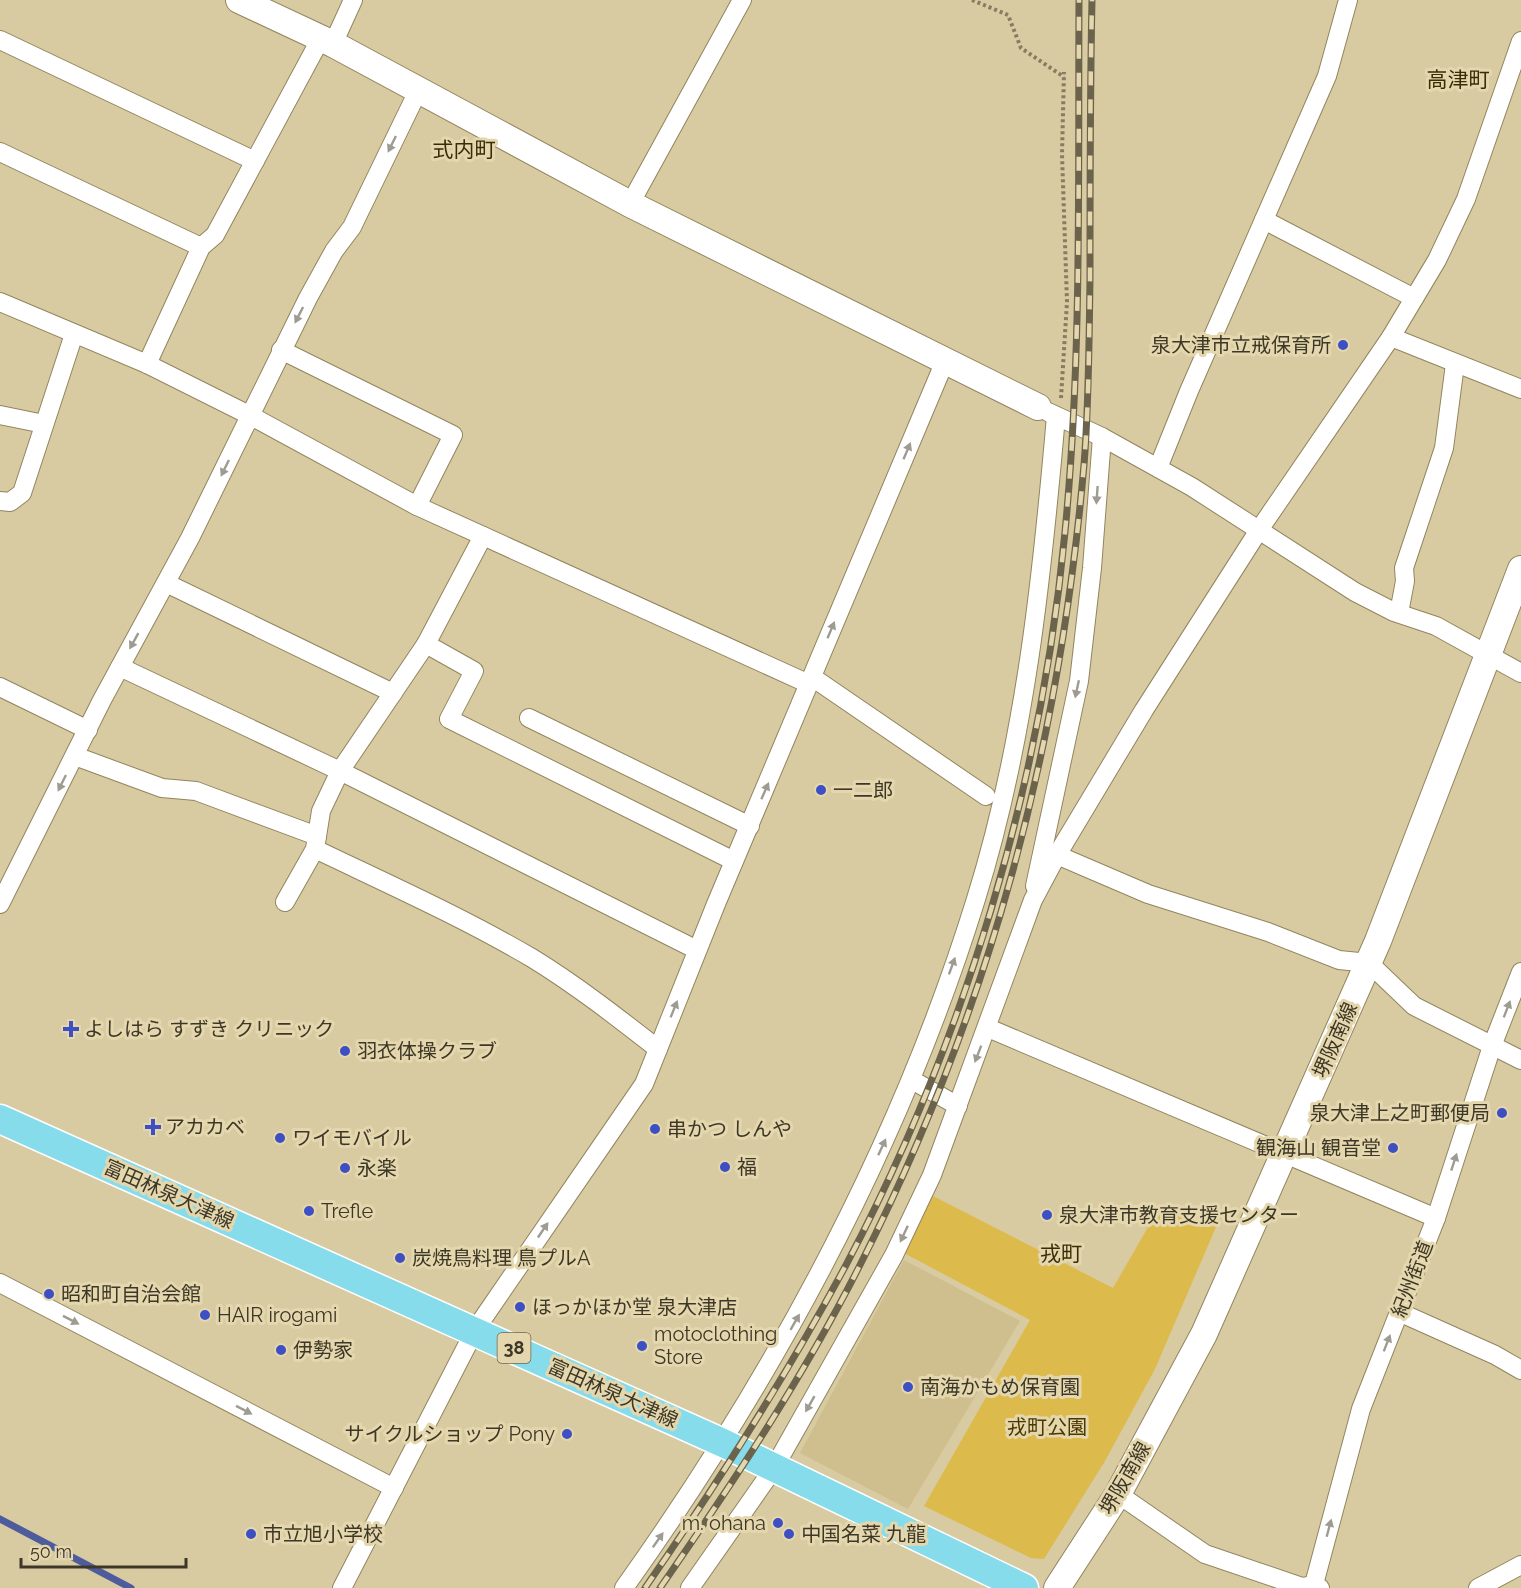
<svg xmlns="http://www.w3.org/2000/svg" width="1521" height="1588" font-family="Raleway,'Noto Sans JP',sans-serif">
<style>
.built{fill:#cfbe8e}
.green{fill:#ddba4c}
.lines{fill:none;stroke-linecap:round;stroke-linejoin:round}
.stream{stroke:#4e5c9d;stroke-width:7}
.street-casing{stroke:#92855e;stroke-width:20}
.secondary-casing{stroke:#92855e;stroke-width:28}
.primary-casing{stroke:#fff;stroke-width:31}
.path{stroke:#867d61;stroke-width:4;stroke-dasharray:3 3;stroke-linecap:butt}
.street{stroke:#fff;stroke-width:18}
.secondary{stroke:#fff;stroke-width:26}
.primary{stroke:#86dceb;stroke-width:28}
.rail-casing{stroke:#6b634b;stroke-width:7}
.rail{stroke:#e5d7ad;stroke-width:4.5;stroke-dasharray:14;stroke-linecap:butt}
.oneway{fill:#9e9b93}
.poi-dot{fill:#3d4fc2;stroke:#e5d7ad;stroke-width:2}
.labels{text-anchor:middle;stroke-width:6;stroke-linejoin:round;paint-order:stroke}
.shield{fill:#e5d7ad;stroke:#6f674f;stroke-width:1.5}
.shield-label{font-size:18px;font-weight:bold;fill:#3d3727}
.poi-label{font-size:20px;fill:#3d3727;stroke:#e5d7ad;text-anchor:start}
.street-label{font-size:20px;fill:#3d3727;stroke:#e5d7ad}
.park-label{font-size:20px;fill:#493900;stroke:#e5d7ad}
.neighbourhood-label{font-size:21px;fill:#392d06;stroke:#e5d7ad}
</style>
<rect width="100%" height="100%" fill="#d8caa1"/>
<!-- built -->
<path class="built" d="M 904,1260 L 1020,1321 L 908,1509 L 800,1453 Z"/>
<!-- green -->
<path class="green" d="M 931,1195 L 1113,1288 L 1159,1208 L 1216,1227 L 1155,1369 L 1105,1461 L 1044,1559 L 1031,1558 L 924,1506 L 1030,1320 L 904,1253 Z"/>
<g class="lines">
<!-- stream -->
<path class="stream" d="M 0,1519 L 131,1588"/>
<defs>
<g id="street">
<path d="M 0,40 L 255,161"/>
<path d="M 333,44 L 353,0"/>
<path d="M 0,152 L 201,247"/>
<path d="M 630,204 L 742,0"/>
<path d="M 1264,220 L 1414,298"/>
<path d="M 0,302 L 147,364 L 251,416 L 417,506 L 809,684"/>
<path d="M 1391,337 L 1521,389"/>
<path d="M 281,350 L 453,435 L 417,506"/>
<path d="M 147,364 L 201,247 L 215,235 L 321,38"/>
<path d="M 1048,412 L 1102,437 L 1192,487 L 1355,592 L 1394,612 L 1436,626 L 1521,673"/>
<path d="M 0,415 L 44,424"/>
<path d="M 1158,468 L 1189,391 L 1327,76 L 1348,0"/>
<path d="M 0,501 L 10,502 L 22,493 L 74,334"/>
<path d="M 166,583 L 393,693"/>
<path d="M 1399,613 L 1405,581 L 1404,568 L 1444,448 L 1455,364"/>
<path d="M 426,644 L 474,671 L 449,719 L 734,861"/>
<path d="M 120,667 L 340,771 L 697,950"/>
<path d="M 812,677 L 986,796"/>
<path d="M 0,687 L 88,730"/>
<path d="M 529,718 L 750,826"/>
<path d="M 75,756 L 162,788 L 196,791 L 317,836"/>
<path d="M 315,849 C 388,884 462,917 532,958 C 576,985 617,1017 658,1049"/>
<path d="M 1057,855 L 1148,894 L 1268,932 L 1339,960 L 1369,963 L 1414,1006 L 1521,1060"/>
<path d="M 1035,886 L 1079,681 L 1092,568 L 1102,437"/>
<path d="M 285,902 L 315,849 L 321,811 L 340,771 L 426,644 L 483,536"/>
<path d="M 0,904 L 102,700 L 190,538 L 308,298 L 334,251 L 352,227 L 418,91"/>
<path d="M 988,1028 L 1436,1218"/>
<path d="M 912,1080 L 958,1106"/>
<path d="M 0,1283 L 394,1488"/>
<path d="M 1399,1312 L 1495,1355 L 1521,1370"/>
<path d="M 1118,1494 L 1205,1554 L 1302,1587 L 1313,1585 L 1320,1588"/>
<path d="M 342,1588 L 475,1330 L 644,1084 L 716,904 L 945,361"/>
<path d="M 624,1588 C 775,1376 899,1148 976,899 C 1025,742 1042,578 1056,416"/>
<path d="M 690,1588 L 774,1468 L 894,1255 L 932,1175 L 1033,900 L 1057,855 L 1144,710 L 1259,530 L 1391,337 L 1437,260 L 1466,199 L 1521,41"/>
<path d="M 1313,1588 L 1361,1409 L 1436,1218 L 1492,1046 L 1521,972"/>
<path d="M 1478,1588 L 1521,1565"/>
</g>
<g id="secondary">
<path d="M 239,0 L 333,44 L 630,204 L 1038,407"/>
<path d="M 1057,1588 L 1118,1494 L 1204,1334 L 1378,941 L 1521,569"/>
</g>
<path id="primary" d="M 0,1119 L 723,1443 L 1024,1588"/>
</defs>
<!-- street casing -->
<use href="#street" class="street-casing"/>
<!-- secondary casing -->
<use href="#secondary" class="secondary-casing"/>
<!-- primary casing -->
<use href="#primary" class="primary-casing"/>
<!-- path -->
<g class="path">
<path d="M 972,0 L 1008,15 L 1021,48 L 1064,77"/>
<path d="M 1061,398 L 1067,302 L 1062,154 L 1064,72"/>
</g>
<!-- street -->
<use href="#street" class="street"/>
<!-- secondary -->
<use href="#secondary" class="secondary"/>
<!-- primary -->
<use href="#primary" class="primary"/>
<defs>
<g id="rail">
<path d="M 645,1588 C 717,1484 786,1377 846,1265 C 965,1040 1041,786 1065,532 C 1082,356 1078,177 1079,0"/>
<path d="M 660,1588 C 732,1484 803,1378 860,1265 C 990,1009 1059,750 1084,465 C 1089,403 1089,341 1090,279 C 1090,186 1090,93 1092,0"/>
</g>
</defs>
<!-- rail casing -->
<use href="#rail" class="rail-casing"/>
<!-- rail -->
<use href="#rail" class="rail"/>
</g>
<!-- one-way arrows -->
<defs><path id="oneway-solid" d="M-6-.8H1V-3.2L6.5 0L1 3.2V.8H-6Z" transform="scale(1.5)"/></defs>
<g class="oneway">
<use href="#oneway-solid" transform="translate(392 144) rotate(116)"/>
<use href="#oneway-solid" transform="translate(299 315) rotate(117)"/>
<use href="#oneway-solid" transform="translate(907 451) rotate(-67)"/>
<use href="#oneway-solid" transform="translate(225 468) rotate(116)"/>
<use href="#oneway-solid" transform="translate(1097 495) rotate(94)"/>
<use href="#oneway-solid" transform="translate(831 630) rotate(-67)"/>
<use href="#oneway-solid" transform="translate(134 641) rotate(119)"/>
<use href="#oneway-solid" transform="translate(1077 689) rotate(102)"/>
<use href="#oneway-solid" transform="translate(62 783) rotate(116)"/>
<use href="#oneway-solid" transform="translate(765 791) rotate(-66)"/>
<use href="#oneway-solid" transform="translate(952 966) rotate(-70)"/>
<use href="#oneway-solid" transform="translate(674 1009) rotate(-68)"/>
<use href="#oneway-solid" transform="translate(1507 1009) rotate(-69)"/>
<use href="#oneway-solid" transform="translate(978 1054) rotate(111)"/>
<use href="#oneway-solid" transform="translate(882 1147) rotate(-65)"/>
<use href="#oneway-solid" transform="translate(1454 1162) rotate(-72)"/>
<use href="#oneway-solid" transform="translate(543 1230) rotate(-56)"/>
<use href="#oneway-solid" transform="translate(904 1234) rotate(115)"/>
<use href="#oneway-solid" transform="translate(71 1320) rotate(27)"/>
<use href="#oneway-solid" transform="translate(795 1322) rotate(-60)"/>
<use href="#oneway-solid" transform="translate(1387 1343) rotate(-69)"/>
<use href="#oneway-solid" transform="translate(810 1404) rotate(120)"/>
<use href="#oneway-solid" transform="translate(244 1410) rotate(27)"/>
<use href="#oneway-solid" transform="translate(1329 1528) rotate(-75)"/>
<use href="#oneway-solid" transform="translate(658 1540) rotate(-55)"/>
</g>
<!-- markers -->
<g class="poi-dot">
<circle cx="1343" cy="345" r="6"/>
<circle cx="821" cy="790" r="6"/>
<path d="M68 1020h6v6h6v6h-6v6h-6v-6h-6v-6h6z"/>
<circle cx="345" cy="1051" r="6"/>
<circle cx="1502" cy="1113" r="6"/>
<path d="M150 1118h6v6h6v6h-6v6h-6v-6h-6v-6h6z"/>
<circle cx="655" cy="1129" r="6"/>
<circle cx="280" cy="1138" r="6"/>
<circle cx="1393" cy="1148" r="6"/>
<circle cx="725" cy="1167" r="6"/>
<circle cx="345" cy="1168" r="6"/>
<circle cx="309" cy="1211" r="6"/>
<circle cx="1047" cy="1215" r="6"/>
<circle cx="400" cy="1258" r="6"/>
<circle cx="49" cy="1294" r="6"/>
<circle cx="520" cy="1307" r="6"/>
<circle cx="205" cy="1315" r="6"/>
<circle cx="642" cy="1346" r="6"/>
<circle cx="281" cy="1350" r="6"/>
<circle cx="908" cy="1387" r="6"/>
<circle cx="567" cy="1434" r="6"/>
<circle cx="778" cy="1523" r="6"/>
<circle cx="251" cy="1534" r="6"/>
<circle cx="789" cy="1534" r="6"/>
</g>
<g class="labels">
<!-- shield labels -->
<rect class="shield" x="497.5" y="1333" width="33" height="30" rx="4.5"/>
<g class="shield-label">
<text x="514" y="1354">38</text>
</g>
<!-- poi labels -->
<g class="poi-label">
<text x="1331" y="352" text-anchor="end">泉大津市立戒保育所</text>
<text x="833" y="797">一二郎</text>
<text x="84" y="1036">よしはら すずき クリニック</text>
<text x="357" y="1058">羽衣体操クラブ</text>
<text x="1490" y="1120" text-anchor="end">泉大津上之町郵便局</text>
<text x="165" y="1134">アカカベ</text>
<text x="667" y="1136">串かつ しんや</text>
<text x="292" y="1145">ワイモバイル</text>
<text x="1381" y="1155" text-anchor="end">観海山 観音堂</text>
<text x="737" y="1174">福</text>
<text x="357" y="1175">永楽</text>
<text x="321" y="1218">Trefle</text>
<text x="1059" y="1222">泉大津市教育支援センター</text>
<text x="412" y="1265">炭焼鳥料理 鳥プルA</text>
<text x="61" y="1301">昭和町自治会館</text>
<text x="532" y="1314">ほっかほか堂 泉大津店</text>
<text x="217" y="1322">HAIR irogami</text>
<text x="654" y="1341">motoclothing<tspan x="654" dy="23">Store</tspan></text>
<text x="293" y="1357">伊勢家</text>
<text x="920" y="1394">南海かもめ保育園</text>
<text x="555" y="1441" text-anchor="end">サイクルショップ Pony</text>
<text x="766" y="1530" text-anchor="end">m. ohana</text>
<text x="263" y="1541">市立旭小学校</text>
<text x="801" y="1541">中国名菜 九龍</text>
</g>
<!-- street labels -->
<g class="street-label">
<text transform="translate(1335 1040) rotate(-66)" y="7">堺阪南線</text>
<text transform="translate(169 1194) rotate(24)" y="7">富田林泉大津線</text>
<text transform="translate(1412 1279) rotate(-69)" y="7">紀州街道</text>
<text transform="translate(613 1393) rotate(24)" y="7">富田林泉大津線</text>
<text transform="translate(1125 1478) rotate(-60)" y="7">堺阪南線</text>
</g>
<!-- park labels -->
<g class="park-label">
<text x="1047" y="1434">戎町公園</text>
</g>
<!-- neighbourhood labels -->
<g class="neighbourhood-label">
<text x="1458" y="87">高津町</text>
<text x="464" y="157">式内町</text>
<text x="1061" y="1261">戎町</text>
</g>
</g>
<!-- scale -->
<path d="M21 1558v9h165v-9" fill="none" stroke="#3d3727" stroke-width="3"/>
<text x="30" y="1558" font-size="18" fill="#3d3727" stroke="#e5d7ad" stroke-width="4.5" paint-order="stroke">50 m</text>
</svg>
